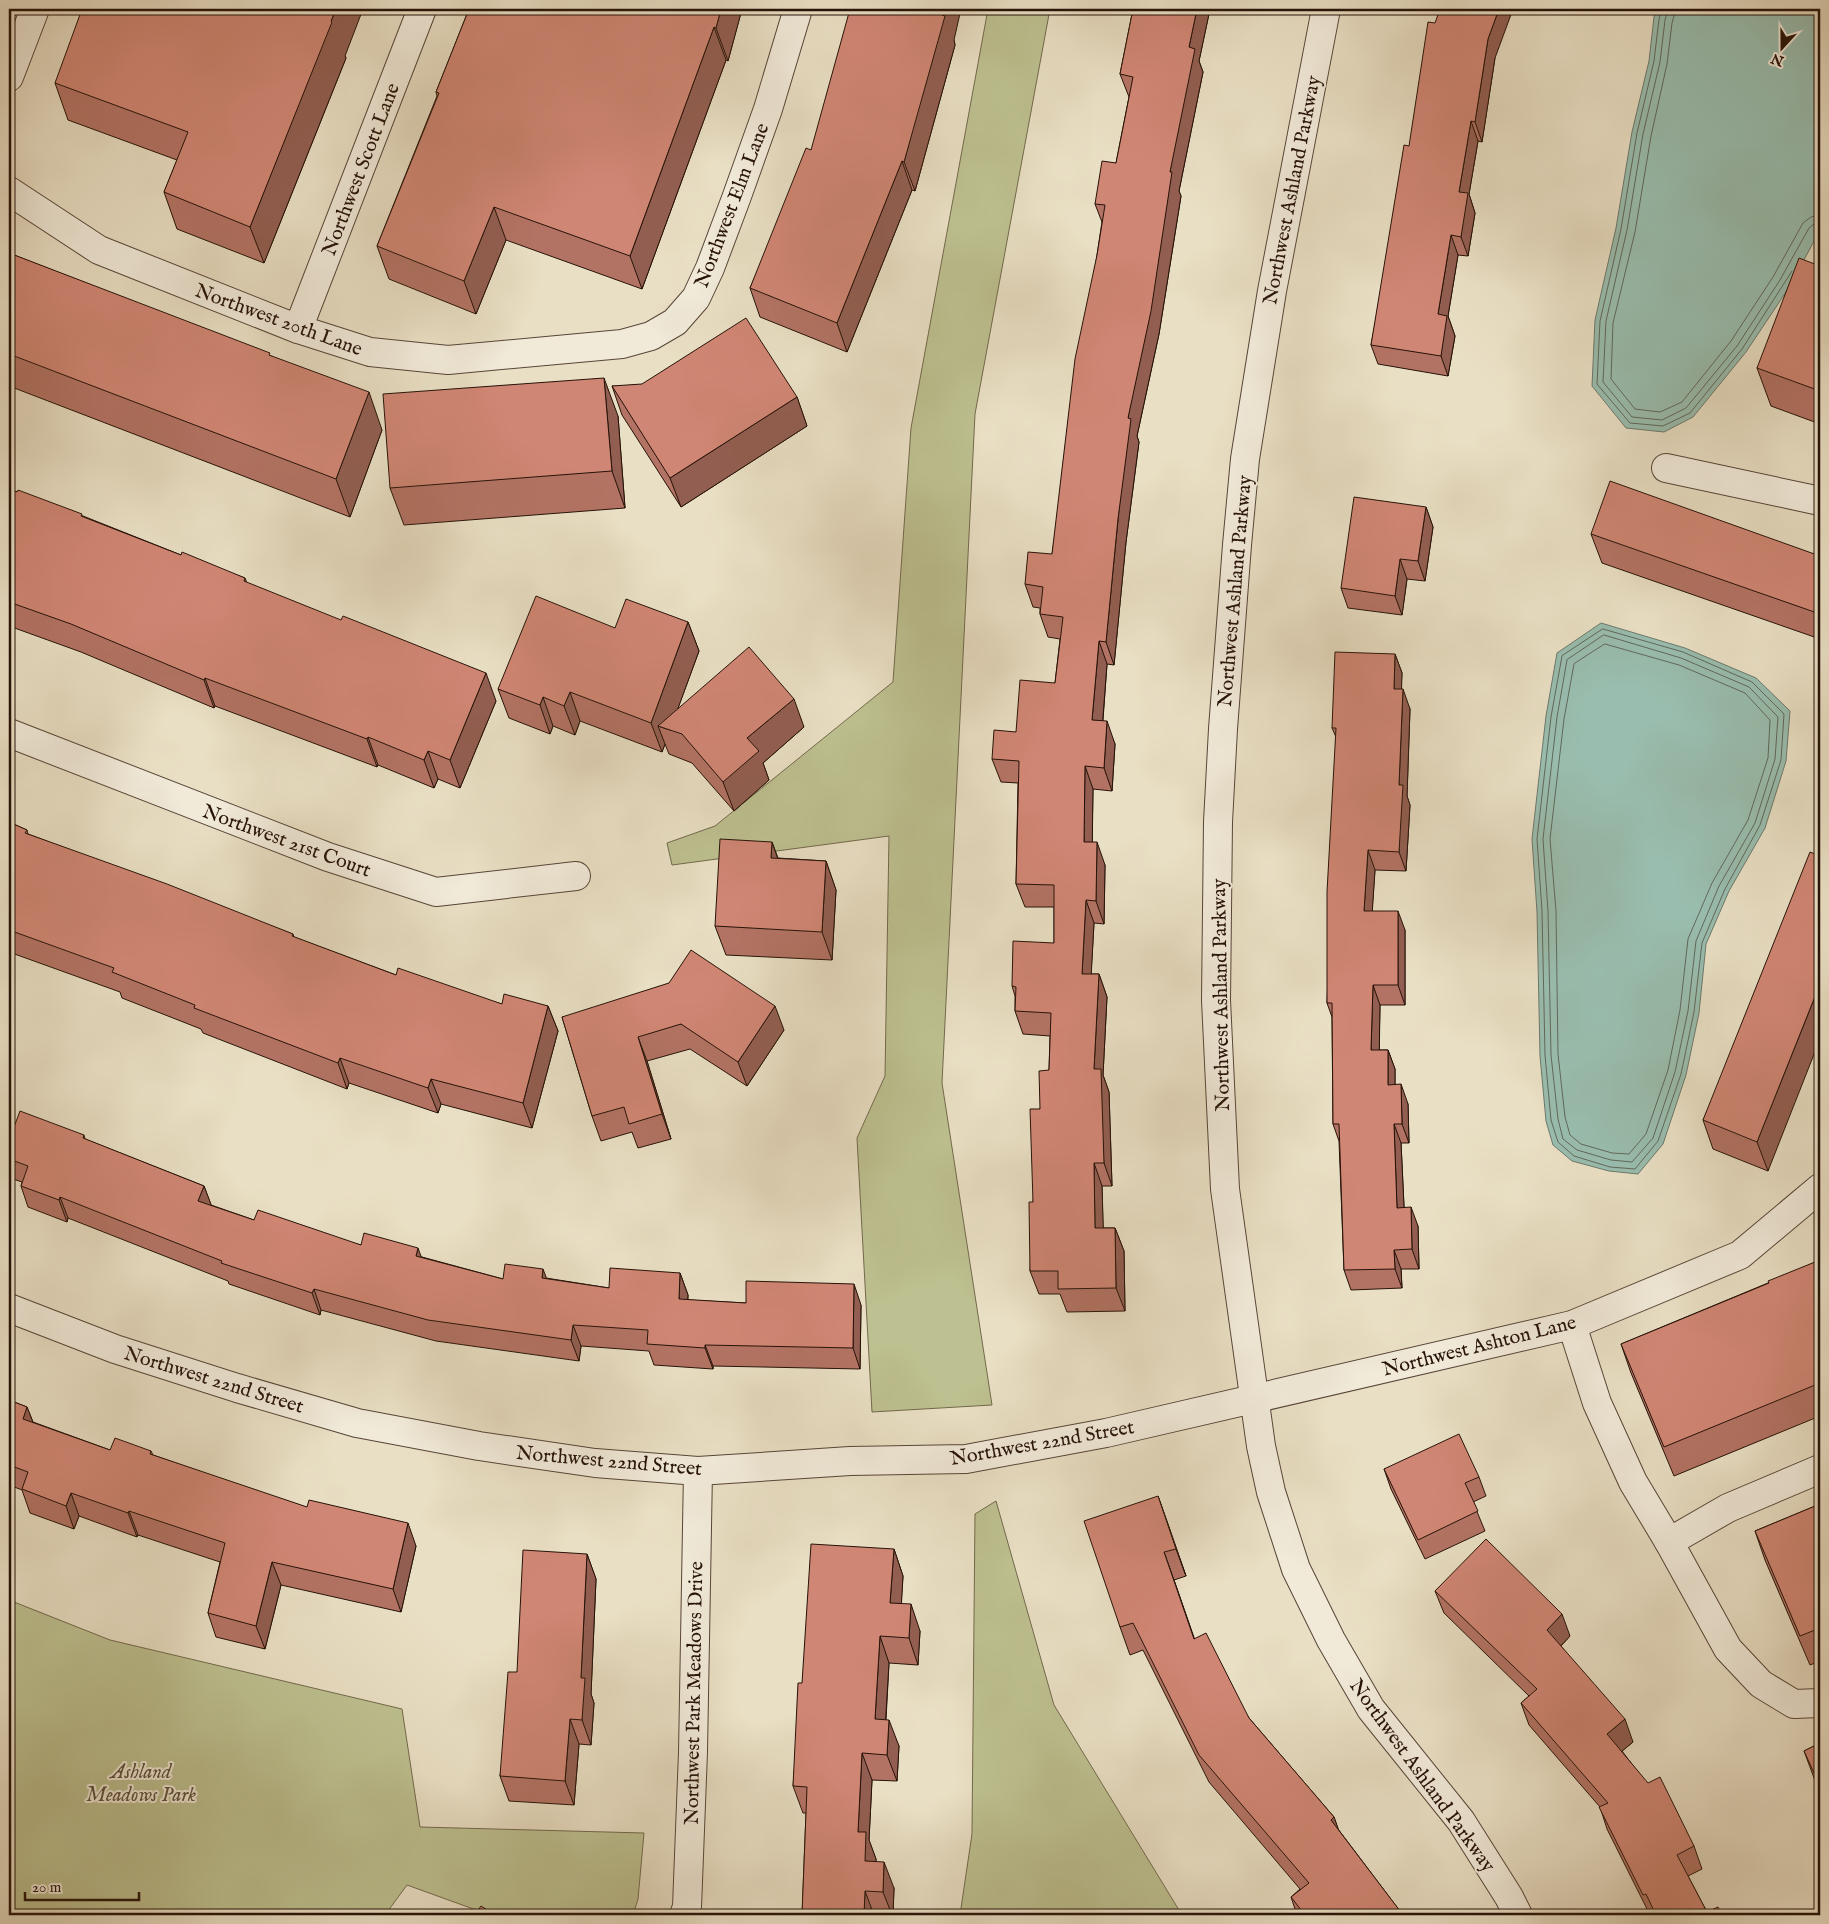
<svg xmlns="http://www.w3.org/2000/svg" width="1829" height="1924" font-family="'IM FELL English',serif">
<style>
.green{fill:#bdc090;stroke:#72694c}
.water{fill:#99bdae;stroke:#6b796c}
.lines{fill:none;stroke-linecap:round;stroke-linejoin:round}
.shore{stroke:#60685b;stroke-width:1}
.minor-casing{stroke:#574537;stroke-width:30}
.minor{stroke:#f1ead9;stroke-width:28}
.wall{fill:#b37364;stroke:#261208}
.shaded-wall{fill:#925e51;stroke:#261208}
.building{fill:#d08674;stroke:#261208}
.labels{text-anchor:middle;stroke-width:4;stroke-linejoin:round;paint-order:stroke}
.street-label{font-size:20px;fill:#261208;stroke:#f1ead9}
.park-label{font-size:20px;font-style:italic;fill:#5b4f38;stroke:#f1ead9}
</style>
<rect width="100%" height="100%" fill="#e9dfc4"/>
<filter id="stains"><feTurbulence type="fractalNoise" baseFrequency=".004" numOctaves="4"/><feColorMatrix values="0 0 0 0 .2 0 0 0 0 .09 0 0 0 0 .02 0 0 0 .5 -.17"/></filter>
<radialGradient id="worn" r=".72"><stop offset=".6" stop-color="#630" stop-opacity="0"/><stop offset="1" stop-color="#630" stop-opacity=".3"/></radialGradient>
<!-- green -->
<g class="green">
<path d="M 988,9 L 1050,9 L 975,414 L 942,1083 L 992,1405 L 872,1412 L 857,1138 L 885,1076 L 889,836 L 672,865 L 667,843 L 715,826 L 893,682 L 911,428 Z"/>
<path d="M 996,1501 L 1054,1705 L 1182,1915 L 960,1915 L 972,1834 L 975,1514 Z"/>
<path d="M 9,1600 L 110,1640 L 402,1709 L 420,1827 L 644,1833 L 638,1899 L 633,1915 L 490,1915 L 407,1885 L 385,1915 L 15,1915 L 9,1910 Z"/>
</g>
<!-- water -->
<g class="water">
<path d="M 1658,9 L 1820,9 L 1820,230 L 1790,286 L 1746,352 L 1693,417 L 1664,432 L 1626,428 L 1592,386 L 1595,320 L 1616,228 L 1632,132 L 1649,61 L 1654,17 Z"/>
<path d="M 1601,623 L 1685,648 L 1756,678 L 1790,711 L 1786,761 L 1765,828 L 1729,891 L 1706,944 L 1699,1013 L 1686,1075 L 1663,1144 L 1638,1174 L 1609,1171 L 1572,1161 L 1553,1145 L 1546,1121 L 1540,1056 L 1537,912 L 1532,839 L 1546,716 L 1557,653 Z"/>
</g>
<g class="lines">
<!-- shore -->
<g class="shore">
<path d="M 1662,9 L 1659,19 L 1654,61 L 1637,133 L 1621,229 L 1600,321 L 1597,384 L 1630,423 L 1663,426 L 1690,413 L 1742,349 L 1792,271"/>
<path d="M 1668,9 L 1665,20 L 1660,62 L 1643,134 L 1627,230 L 1606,321 L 1603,382 L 1632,417 L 1662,420 L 1686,408 L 1737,346 L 1780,280 L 1809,228 L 1814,224 L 1820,223"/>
<path d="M 1676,9 L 1672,23 L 1667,64 L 1651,136 L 1635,232 L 1613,323 L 1611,379 L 1635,409 L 1660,412 L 1682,402 L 1731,341 L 1773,277 L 1803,223 L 1811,217 L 1820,215"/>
<path d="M 1603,629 L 1683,652 L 1752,682 L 1784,714 L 1781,760 L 1760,825 L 1725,889 L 1702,943 L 1694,1012 L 1681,1074 L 1658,1141 L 1635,1169 L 1610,1167 L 1574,1156 L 1558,1142 L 1551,1120 L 1545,1055 L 1542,911 L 1537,839 L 1551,717 L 1562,656 Z"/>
<path d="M 1604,635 L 1681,658 L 1749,687 L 1778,717 L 1775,759 L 1755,823 L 1719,886 L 1696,941 L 1688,1011 L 1675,1072 L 1653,1138 L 1632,1162 L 1611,1160 L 1577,1150 L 1563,1139 L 1558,1119 L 1551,1055 L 1548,911 L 1543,839 L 1557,717 L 1567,660 Z"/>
<path d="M 1605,644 L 1679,665 L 1745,693 L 1770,720 L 1768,758 L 1748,820 L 1712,883 L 1688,939 L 1680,1010 L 1668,1070 L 1646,1134 L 1629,1154 L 1612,1153 L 1581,1144 L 1570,1135 L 1565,1117 L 1558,1054 L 1556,911 L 1550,839 L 1564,719 L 1574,664 Z"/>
</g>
<defs>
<g id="minor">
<path d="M 1326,9 L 1272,291 L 1245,459 L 1237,545 L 1223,729 L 1218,822 L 1216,1000 L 1225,1189 L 1261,1446 L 1271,1492 L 1296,1569 L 1331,1640 L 1371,1709 L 1461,1821 L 1509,1897 L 1518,1915"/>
<path d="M 9,77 L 35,9"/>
<path d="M 9,191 L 99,250 L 298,329 L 370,352 L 448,360 L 622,344 L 651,336 L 675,322 L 696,298 L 710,268 L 737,196 L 768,109 L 798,9"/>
<path d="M 298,329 L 422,9"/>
<path d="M 1666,468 L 1820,501"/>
<path d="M 9,733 L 328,857 L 436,892 L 576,876"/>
<path d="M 9,1308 L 115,1349 L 237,1388 L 357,1423 L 479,1446 L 595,1463 L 698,1471 L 850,1461 L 966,1459 L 1106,1433 L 1572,1325 L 1740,1255 L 1820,1188"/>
<path d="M 1572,1325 L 1597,1403 L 1633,1482 L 1669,1542 L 1728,1649 L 1761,1684 L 1794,1704 L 1820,1703"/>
<path d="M 1669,1542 L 1728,1508 L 1820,1469"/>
<path d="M 684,1915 L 687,1907 L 693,1752 L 698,1471"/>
</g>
</defs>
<!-- minor casing -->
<use href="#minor" class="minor-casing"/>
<!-- minor -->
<use href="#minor" class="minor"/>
</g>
<!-- wall -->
<g class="wall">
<path d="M 469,9 L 742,9 L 728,61 L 726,60 L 642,289 L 506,240 L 476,314 L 389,279 L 377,246 L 437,96 L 436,92 Z"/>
<path d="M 1133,9 L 1210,9 L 1199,61 L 1203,72 L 1179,191 L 1181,196 L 1159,334 L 1137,436 L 1139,442 L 1126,542 L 1114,665 L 1107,664 L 1103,720 L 1115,744 L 1112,791 L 1093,789 L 1092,842 L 1105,865 L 1104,924 L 1094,923 L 1091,974 L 1099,974 L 1107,997 L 1103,1075 L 1109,1092 L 1112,1186 L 1102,1186 L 1103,1228 L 1115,1228 L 1124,1251 L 1125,1311 L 1067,1312 L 1060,1294 L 1039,1294 L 1030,1271 L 1033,1202 L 1040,1109 L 1049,1070 L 1050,1036 L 1023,1034 L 1015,1011 L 1015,996 L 1012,986 L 1054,943 L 1054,907 L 1025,907 L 1016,884 L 1018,783 L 1001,782 L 992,759 L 1016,732 L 1055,683 L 1060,639 L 1048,637 L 1040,614 L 1040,608 L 1033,607 L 1025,584 L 1052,554 L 1102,222 L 1095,204 L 1116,163 L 1129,97 L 1120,74 Z"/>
<path d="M 954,40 L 955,45 L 915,191 L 912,190 L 847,352 L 760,317 L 750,288 L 811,150 Z"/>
<path d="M 345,56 L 346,58 L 264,263 L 177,229 L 164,192 L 177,160 L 68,120 L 55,83 Z"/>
<path d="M 1495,58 L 1482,142 L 1478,141 L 1469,194 L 1475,213 L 1468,256 L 1458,255 L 1448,316 L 1455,336 L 1448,376 L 1378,364 L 1371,345 L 1409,146 Z"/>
<path d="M 9,253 L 271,356 L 382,430 L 350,517 L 9,386 Z"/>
<path d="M 1820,266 L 1820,424 L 1771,406 L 1757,368 Z"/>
<path d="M 612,386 L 797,397 L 807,426 L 681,507 L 622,415 Z"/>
<path d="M 618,416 L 625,508 L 404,525 L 390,488 Z"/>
<path d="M 9,489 L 83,516 L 181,555 L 245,578 L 247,583 L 496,701 L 460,788 L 438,779 L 434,788 L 378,765 L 377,767 L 215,706 L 214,708 L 81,652 L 9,626 Z"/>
<path d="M 1426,507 L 1433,527 L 1425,581 L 1407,579 L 1402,615 L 1348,608 L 1341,588 Z"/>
<path d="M 1591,534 L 1820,556 L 1820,639 L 1602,563 Z"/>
<path d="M 688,622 L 699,651 L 678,708 L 804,727 L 763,763 L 769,780 L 734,811 L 692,763 L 669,754 L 665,744 L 662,752 L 580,721 L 575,735 L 553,726 L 550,734 L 509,718 L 498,689 L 615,628 Z"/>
<path d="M 1395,654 L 1402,673 L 1401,689 L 1410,709 L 1407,796 L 1410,805 L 1406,871 L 1375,870 L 1372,911 L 1405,930 L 1405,1005 L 1380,1005 L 1379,1050 L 1388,1050 L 1395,1069 L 1395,1085 L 1408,1104 L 1409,1143 L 1401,1143 L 1404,1207 L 1418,1226 L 1419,1269 L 1401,1269 L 1402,1288 L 1351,1290 L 1344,1270 L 1339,1141 L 1333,1124 L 1332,1017 L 1327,1003 L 1336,737 L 1332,728 Z"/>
<path d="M 9,822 L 27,830 L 28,834 L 293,934 L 294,937 L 396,975 L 502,1004 L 548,1006 L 558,1031 L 532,1128 L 441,1104 L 438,1113 L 349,1083 L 347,1089 L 203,1033 L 201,1029 L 122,998 L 120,992 L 9,952 Z"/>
<path d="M 772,842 L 778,858 L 826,861 L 836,890 L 832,960 L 726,955 L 715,926 Z"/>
<path d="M 1820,856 L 1768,1171 L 1713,1149 L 1703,1120 Z"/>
<path d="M 562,1017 L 784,1030 L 747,1086 L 690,1049 L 647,1061 L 671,1139 L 638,1148 L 632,1132 L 601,1141 L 592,1116 Z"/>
<path d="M 84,1135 L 85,1139 L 204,1186 L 211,1205 L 254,1220 L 361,1245 L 422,1257 L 503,1279 L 546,1278 L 609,1288 L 680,1273 L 688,1295 L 688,1300 L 746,1303 L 861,1305 L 860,1369 L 713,1366 L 713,1369 L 654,1365 L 649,1351 L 581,1346 L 579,1361 L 436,1341 L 321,1310 L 320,1315 L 229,1284 L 228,1281 L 68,1218 L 67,1222 L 28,1207 L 21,1186 L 22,1182 L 10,1178 L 9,1174 L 9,1140 Z"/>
<path d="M 1820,1260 L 1820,1416 L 1674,1476 L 1631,1373 L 1621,1344 L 1768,1283 Z"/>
<path d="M 9,1400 L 27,1407 L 33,1422 L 110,1450 L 151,1451 L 153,1455 L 416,1546 L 401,1612 L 281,1585 L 265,1649 L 216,1637 L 208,1613 L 220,1562 L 138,1535 L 137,1537 L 79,1516 L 74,1529 L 30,1513 L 22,1490 L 9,1485 Z"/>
<path d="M 1384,1469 L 1479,1477 L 1486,1496 L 1473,1502 L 1485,1531 L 1425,1559 L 1391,1489 Z"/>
<path d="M 1158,1496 L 1186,1576 L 1174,1580 L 1194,1639 L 1249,1718 L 1334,1817 L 1338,1829 L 1403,1915 L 1297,1915 L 1291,1897 L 1300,1889 L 1209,1782 L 1143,1650 L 1130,1655 L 1120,1627 Z"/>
<path d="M 1820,1504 L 1820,1661 L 1810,1665 L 1765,1560 L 1755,1531 Z"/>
<path d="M 894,1549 L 903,1576 L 901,1604 L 920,1631 L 918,1665 L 889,1663 L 886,1720 L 899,1746 L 897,1781 L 872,1780 L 869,1840 L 876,1859 L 876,1861 L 894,1888 L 893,1915 L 802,1915 L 806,1813 L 803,1813 L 793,1786 L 802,1683 Z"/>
<path d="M 587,1554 L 596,1579 L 591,1694 L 594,1703 L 591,1745 L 579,1744 L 574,1805 L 509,1801 L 500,1776 L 517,1672 Z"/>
<path d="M 1435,1591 L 1570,1636 L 1561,1646 L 1633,1742 L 1622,1751 L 1694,1846 L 1702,1869 L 1688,1876 L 1707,1912 L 1722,1915 L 1650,1915 L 1607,1829 L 1600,1807 L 1529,1725 L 1521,1703 L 1529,1696 L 1444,1613 Z"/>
<path d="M 1820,1743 L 1820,1794 L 1804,1751 Z"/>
</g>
<!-- shaded-wall -->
<g class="shaded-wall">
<path d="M 336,9 L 363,9 L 345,56 L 346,58 L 264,263 L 250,227 Z"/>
<path d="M 721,9 L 742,9 L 728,61 L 716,28 Z"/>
<path d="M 944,9 L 961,9 L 954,40 L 955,45 L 915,191 L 904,162 Z"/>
<path d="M 1197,9 L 1210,9 L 1199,61 L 1203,72 L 1179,191 L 1181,196 L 1159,334 L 1137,436 L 1139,442 L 1126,542 L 1114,665 L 1106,642 L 1128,418 L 1170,172 L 1189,47 Z"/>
<path d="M 1499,9 L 1513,9 L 1495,58 L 1482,142 L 1475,122 L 1488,39 Z"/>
<path d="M 714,27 L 726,60 L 642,289 L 630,256 Z"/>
<path d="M 1471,121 L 1478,141 L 1469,194 L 1475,213 L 1468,256 L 1461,237 L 1459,192 Z"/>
<path d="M 902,161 L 912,190 L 847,352 L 837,323 Z"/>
<path d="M 494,207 L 506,240 L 476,314 L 464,281 Z"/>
<path d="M 1451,235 L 1458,255 L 1448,316 L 1455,336 L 1448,376 L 1441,356 L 1438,314 Z"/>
<path d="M 604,378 L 618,416 L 625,508 L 612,471 Z"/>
<path d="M 369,392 L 382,430 L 350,517 L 336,479 Z"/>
<path d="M 797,397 L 807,426 L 681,507 L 670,478 Z"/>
<path d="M 1426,507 L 1433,527 L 1425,581 L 1418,561 Z"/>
<path d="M 1400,559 L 1407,579 L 1402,615 L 1395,596 Z"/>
<path d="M 688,622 L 699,651 L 670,730 L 658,726 L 665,744 L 662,752 L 651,723 Z"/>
<path d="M 1099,641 L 1107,664 L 1101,743 L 1092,720 Z"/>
<path d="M 1395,654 L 1402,673 L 1401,709 L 1394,689 Z"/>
<path d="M 486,673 L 496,701 L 460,788 L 450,760 Z"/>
<path d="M 205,678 L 215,706 L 214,708 L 204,680 Z"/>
<path d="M 1403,689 L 1410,709 L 1407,796 L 1410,805 L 1406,871 L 1399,852 L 1399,785 Z"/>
<path d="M 570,692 L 580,721 L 575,735 L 564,706 Z"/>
<path d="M 543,697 L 553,726 L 550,734 L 540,705 Z"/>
<path d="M 794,699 L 804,727 L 763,763 L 769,780 L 734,811 L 723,782 L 747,738 Z"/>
<path d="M 1107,721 L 1115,744 L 1112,791 L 1104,768 Z"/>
<path d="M 368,737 L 378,765 L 377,767 L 367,739 Z"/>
<path d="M 428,751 L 438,779 L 434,788 L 424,760 Z"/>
<path d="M 1085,766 L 1093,789 L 1092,865 L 1084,842 Z"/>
<path d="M 772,842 L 782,871 L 771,858 Z"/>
<path d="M 1097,842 L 1105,865 L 1104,924 L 1096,901 Z"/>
<path d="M 1368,850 L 1375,870 L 1371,931 L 1364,911 Z"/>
<path d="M 826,861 L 836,890 L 832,960 L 822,932 Z"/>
<path d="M 1086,900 L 1094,923 L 1090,997 L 1082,974 Z"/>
<path d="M 1398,911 L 1405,930 L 1405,1005 L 1398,985 Z"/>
<path d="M 1099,974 L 1107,997 L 1103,1075 L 1109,1092 L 1112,1186 L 1104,1163 L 1094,1069 Z"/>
<path d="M 1820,984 L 1820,1039 L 1768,1171 L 1757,1142 Z"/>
<path d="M 1373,985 L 1380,1005 L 1379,1069 L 1371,1050 Z"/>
<path d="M 548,1006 L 558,1031 L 532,1128 L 523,1103 Z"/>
<path d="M 775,1006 L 784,1030 L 747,1086 L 738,1062 Z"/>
<path d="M 638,1037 L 647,1061 L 671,1139 L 662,1114 Z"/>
<path d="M 1388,1050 L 1395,1069 L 1395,1104 L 1388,1085 Z"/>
<path d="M 340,1058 L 349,1083 L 347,1089 L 338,1063 Z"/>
<path d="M 431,1079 L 441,1104 L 438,1113 L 428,1088 Z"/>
<path d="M 1401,1084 L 1408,1104 L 1409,1143 L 1402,1124 Z"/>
<path d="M 1394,1124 L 1401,1143 L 1405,1227 L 1397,1208 Z"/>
<path d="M 1094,1163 L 1102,1186 L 1104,1252 L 1095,1228 Z"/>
<path d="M 204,1186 L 212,1207 L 198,1201 Z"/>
<path d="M 60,1197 L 68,1218 L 67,1222 L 59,1200 Z"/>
<path d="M 1411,1207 L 1418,1226 L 1419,1269 L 1412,1249 Z"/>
<path d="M 1115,1228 L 1124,1251 L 1125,1311 L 1116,1288 Z"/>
<path d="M 418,1248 L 426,1270 L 416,1256 Z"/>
<path d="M 1394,1250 L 1401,1269 L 1402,1288 L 1395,1269 Z"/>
<path d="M 543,1269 L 551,1290 L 542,1278 Z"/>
<path d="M 680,1273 L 688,1295 L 686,1320 L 679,1299 Z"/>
<path d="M 854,1284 L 861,1305 L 860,1369 L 853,1348 Z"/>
<path d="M 314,1289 L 321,1310 L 320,1315 L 312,1293 Z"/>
<path d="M 573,1325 L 581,1346 L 579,1361 L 571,1340 Z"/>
<path d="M 705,1345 L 713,1366 L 713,1369 L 705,1348 Z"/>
<path d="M 27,1407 L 36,1430 L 23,1419 Z"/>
<path d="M 71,1493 L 79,1516 L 74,1529 L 66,1506 Z"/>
<path d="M 1158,1496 L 1168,1524 L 1186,1576 L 1176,1549 Z"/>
<path d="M 129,1511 L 138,1535 L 137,1537 L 128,1513 Z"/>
<path d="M 408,1523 L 416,1546 L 401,1612 L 393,1589 Z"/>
<path d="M 894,1549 L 903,1576 L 900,1630 L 890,1603 Z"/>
<path d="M 1164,1552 L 1174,1580 L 1204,1666 L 1194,1639 Z"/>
<path d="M 587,1554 L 596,1579 L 591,1694 L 594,1703 L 591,1745 L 582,1720 L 581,1678 Z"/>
<path d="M 272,1562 L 281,1585 L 265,1649 L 256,1626 Z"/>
<path d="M 911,1604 L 920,1631 L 918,1665 L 909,1638 Z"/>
<path d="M 1562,1614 L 1570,1636 L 1555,1652 L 1547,1630 Z"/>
<path d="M 880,1636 L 889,1663 L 884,1746 L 875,1719 Z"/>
<path d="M 570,1719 L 579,1744 L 574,1805 L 565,1781 Z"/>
<path d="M 1625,1719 L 1633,1742 L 1615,1757 L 1607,1734 Z"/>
<path d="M 889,1720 L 899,1746 L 897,1781 L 887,1755 Z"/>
<path d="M 862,1753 L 872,1780 L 869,1840 L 876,1859 L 875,1887 L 865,1861 L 858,1832 Z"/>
<path d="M 1334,1817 L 1344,1845 L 1331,1820 Z"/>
<path d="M 884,1862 L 894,1888 L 893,1915 L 892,1915 L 883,1892 Z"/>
<path d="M 865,1891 L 874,1915 L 864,1915 Z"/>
</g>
<!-- building -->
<g class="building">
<path d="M 82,9 L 336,9 L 331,21 L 332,22 L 250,227 L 164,192 L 188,132 L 55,83 Z"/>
<path d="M 469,9 L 721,9 L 716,28 L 714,27 L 630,256 L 494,207 L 464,281 L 377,246 L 439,93 L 436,92 Z"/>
<path d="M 850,9 L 944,9 L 942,15 L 945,16 L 904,162 L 902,161 L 837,323 L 750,288 L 806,148 L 811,150 Z"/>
<path d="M 1133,9 L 1197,9 L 1189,47 L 1195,49 L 1170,172 L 1172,172 L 1151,311 L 1128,418 L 1131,419 L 1118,519 L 1106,642 L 1099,641 L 1092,720 L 1107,721 L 1104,768 L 1085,766 L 1084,842 L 1097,842 L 1096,901 L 1086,900 L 1082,974 L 1099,974 L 1094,1069 L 1101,1069 L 1104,1163 L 1094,1163 L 1095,1228 L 1115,1228 L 1116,1288 L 1058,1289 L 1058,1271 L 1030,1271 L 1029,1202 L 1033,1202 L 1030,1109 L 1040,1109 L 1039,1071 L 1049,1070 L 1051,1013 L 1015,1011 L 1016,987 L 1012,986 L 1013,941 L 1054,943 L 1054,885 L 1016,884 L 1019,761 L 992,759 L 994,730 L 1016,732 L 1020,680 L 1055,683 L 1063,617 L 1040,614 L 1043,587 L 1025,584 L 1028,552 L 1052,554 L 1075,359 L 1097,255 L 1105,205 L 1095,204 L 1102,161 L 1116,163 L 1133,77 L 1120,74 Z"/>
<path d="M 1440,9 L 1499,9 L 1488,39 L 1475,122 L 1471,121 L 1459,192 L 1468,193 L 1461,237 L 1451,235 L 1438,314 L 1447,316 L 1441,356 L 1371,345 L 1404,145 L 1409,146 L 1428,22 L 1435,23 Z"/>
<path d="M 9,253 L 270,353 L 269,355 L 369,392 L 336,479 L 9,354 Z"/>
<path d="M 1799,258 L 1820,266 L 1820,391 L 1757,368 Z"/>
<path d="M 746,318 L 797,397 L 670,478 L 612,386 L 642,384 Z"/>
<path d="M 604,378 L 612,471 L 390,488 L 383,394 Z"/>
<path d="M 1610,481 L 1820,556 L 1820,614 L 1591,534 Z"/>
<path d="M 9,489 L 17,492 L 18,490 L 82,514 L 81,516 L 181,555 L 182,552 L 245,578 L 244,581 L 341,620 L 343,616 L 486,673 L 450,760 L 428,751 L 424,760 L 368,737 L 367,739 L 205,678 L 204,680 L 71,624 L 9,602 Z"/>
<path d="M 1354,497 L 1426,507 L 1418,561 L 1400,559 L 1395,596 L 1341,588 Z"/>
<path d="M 536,596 L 615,628 L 626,599 L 688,622 L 651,723 L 570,692 L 564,706 L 543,697 L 540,705 L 498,689 Z"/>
<path d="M 749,647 L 794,699 L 747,738 L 759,751 L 723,782 L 682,734 L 658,726 Z"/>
<path d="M 1335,652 L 1395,654 L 1394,689 L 1403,689 L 1399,785 L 1403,785 L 1399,852 L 1368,850 L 1364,911 L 1398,911 L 1398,985 L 1373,985 L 1371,1050 L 1388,1050 L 1388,1085 L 1401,1084 L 1402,1124 L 1394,1124 L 1397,1208 L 1411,1207 L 1412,1249 L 1394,1250 L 1395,1269 L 1344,1270 L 1339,1124 L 1333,1124 L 1332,1003 L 1327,1003 L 1327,892 L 1336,728 L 1332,728 Z"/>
<path d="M 9,822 L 27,830 L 25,833 L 167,884 L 293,934 L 292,936 L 396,975 L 398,968 L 502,1004 L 504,994 L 548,1006 L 523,1103 L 431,1079 L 428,1088 L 340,1058 L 338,1063 L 194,1008 L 195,1005 L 112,972 L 114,968 L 9,930 Z"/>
<path d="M 720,839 L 772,842 L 771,858 L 826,861 L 822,932 L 715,926 Z"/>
<path d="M 1810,852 L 1820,856 L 1820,984 L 1757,1142 L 1703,1120 Z"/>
<path d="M 691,950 L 775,1006 L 738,1062 L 681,1024 L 638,1037 L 662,1114 L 629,1124 L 624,1107 L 592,1116 L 562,1017 L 669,983 Z"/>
<path d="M 20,1111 L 84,1135 L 83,1138 L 204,1186 L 198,1201 L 254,1220 L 258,1210 L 361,1245 L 364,1233 L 418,1248 L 416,1256 L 503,1279 L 505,1264 L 543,1269 L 542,1278 L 609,1288 L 610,1268 L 680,1273 L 679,1299 L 746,1303 L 746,1281 L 854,1284 L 853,1348 L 705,1345 L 705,1348 L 647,1344 L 648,1330 L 573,1325 L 571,1340 L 428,1320 L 314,1289 L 312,1293 L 221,1263 L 222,1261 L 60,1197 L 59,1200 L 21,1186 L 28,1166 L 9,1159 L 9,1140 Z"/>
<path d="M 1820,1260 L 1820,1383 L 1664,1447 L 1621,1344 L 1769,1283 L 1768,1281 Z"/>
<path d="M 9,1400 L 27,1407 L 23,1419 L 110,1450 L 115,1438 L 151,1451 L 150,1454 L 307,1507 L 309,1500 L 408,1523 L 393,1589 L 272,1562 L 256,1626 L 208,1613 L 225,1543 L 129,1511 L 128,1513 L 71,1493 L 66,1506 L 22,1489 L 28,1472 L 9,1465 Z"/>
<path d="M 1459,1434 L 1479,1477 L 1465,1483 L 1478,1511 L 1418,1540 L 1384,1469 Z"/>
<path d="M 1158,1496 L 1176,1549 L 1164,1552 L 1194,1639 L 1206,1633 L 1249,1718 L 1334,1817 L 1331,1820 L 1403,1915 L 1305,1915 L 1291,1897 L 1309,1883 L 1199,1755 L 1133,1623 L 1120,1627 L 1084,1521 Z"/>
<path d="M 1820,1504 L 1820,1628 L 1800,1636 L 1755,1531 Z"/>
<path d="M 1486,1539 L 1562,1614 L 1547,1630 L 1625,1719 L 1607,1734 L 1648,1783 L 1660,1777 L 1694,1846 L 1677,1855 L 1707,1912 L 1718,1907 L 1722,1915 L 1656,1915 L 1646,1894 L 1643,1895 L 1599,1807 L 1608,1803 L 1521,1703 L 1537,1689 L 1435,1591 Z"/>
<path d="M 811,1544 L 894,1549 L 890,1603 L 911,1604 L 909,1638 L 880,1636 L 875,1719 L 889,1720 L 887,1755 L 862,1753 L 858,1832 L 866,1832 L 865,1861 L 884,1862 L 883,1892 L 865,1891 L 864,1915 L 802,1915 L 807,1787 L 793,1786 L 798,1683 L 802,1683 Z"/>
<path d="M 523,1550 L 587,1554 L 581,1678 L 585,1678 L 582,1720 L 570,1719 L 565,1781 L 500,1776 L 508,1672 L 517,1672 Z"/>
<path d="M 1820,1743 L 1820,1786 L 1804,1751 Z"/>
<path d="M 481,1906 L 495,1915 L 475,1915 Z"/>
</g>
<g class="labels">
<!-- street labels -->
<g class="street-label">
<text transform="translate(360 169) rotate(-69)" y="7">Northwest Scott Lane</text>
<text transform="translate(1291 190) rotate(-79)" y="7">Northwest Ashland Parkway</text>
<text transform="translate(731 205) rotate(-69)" y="7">Northwest Elm Lane</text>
<text transform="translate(279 319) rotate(20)" y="7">Northwest 20th Lane</text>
<text transform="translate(1234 591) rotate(-85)" y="7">Northwest Ashland Parkway</text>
<text transform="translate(287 840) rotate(20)" y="7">Northwest 21st Court</text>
<text transform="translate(1220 995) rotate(-91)" y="7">Northwest Ashland Parkway</text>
<text transform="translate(1479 1345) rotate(-14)" y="7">Northwest Ashton Lane</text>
<text transform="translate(214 1379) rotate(17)" y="7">Northwest 22nd Street</text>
<text transform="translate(1042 1442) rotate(-10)" y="7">Northwest 22nd Street</text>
<text transform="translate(609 1460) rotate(5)" y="7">Northwest 22nd Street</text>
<text transform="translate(693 1693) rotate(-89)" y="7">Northwest Park Meadows Drive</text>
<text transform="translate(1423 1775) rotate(54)" y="7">Northwest Ashland Parkway</text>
</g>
<!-- park labels -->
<g class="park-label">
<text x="141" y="1778">Ashland<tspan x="141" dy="23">Meadows Park</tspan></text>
</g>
</g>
<!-- margin -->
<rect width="1829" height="1924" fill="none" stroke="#e9dfc4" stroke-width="30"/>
<rect x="10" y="10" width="1809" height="1904" fill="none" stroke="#261208" stroke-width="2.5"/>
<rect x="15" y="15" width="1799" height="1894" fill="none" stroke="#261208"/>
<!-- north arrow -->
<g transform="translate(1782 48) rotate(201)" stroke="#f1ead9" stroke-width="4" paint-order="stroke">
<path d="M0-4L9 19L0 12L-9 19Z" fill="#261208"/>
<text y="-8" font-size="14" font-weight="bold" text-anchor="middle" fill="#261208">N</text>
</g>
<!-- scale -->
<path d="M25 1892v8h114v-8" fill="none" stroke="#261208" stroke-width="2.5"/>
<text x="32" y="1892" font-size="15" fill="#261208" stroke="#f1ead9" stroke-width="4" paint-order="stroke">20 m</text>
<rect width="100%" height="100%" filter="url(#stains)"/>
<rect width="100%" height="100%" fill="url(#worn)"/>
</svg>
